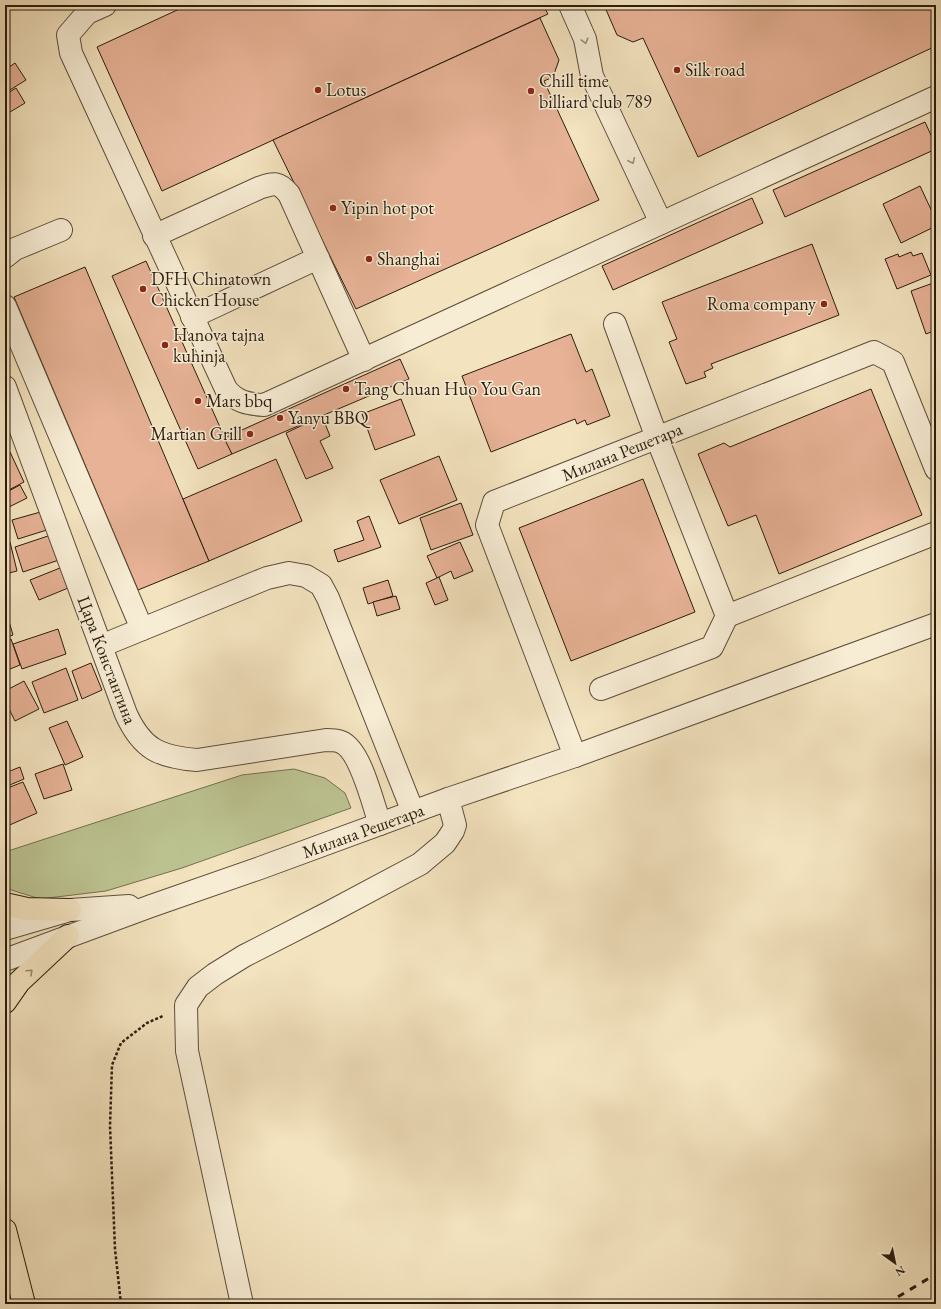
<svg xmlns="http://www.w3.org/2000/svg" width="941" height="1309" font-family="'EB Garamond',serif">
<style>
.green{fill:#bcc391;stroke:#74704f}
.building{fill:#e7b296;stroke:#2b1c0d}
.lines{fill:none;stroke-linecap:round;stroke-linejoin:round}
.minor-casing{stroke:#5d4e3a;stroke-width:24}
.major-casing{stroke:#2b1c0d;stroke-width:24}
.path{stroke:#2b1c0d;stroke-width:2.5;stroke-dasharray:3 2;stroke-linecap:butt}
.minor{stroke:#f7edd5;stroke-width:22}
.major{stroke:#f3e3bf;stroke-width:22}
.rail{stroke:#2b1c0d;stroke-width:3;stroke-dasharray:7 7;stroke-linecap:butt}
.oneway{stroke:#9b8f7b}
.oneway2{stroke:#99896f}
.poi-dot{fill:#8f2418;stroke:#f7edd5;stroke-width:1.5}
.labels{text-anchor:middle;stroke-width:3;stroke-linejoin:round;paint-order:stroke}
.poi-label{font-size:18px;fill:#2b1c0d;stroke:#f7edd5;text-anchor:start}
.street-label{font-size:18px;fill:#2b1c0d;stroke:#f7edd5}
</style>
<rect width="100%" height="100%" fill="#f3e3bf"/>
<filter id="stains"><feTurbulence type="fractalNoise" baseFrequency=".005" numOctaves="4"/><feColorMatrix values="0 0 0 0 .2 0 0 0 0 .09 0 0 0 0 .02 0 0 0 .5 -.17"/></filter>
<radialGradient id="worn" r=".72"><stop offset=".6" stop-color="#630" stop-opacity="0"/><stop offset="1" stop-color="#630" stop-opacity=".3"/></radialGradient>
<!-- green -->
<path class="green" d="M 294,769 L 325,778 L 345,793 L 351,808 L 182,868 L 106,891 L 40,899 L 5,888 L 5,850 L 8,851 L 242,775 Z"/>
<!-- building -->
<g class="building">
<path d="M 188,5 L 543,5 L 548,14 L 162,191 L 97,47 Z"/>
<path d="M 604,5 L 936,5 L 936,46 L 698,157 L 643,38 L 633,42 L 617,35 Z"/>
<path d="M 540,18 L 559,60 L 553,77 L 544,81 L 599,200 L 356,309 L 273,140 Z"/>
<path d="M 15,63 L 26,80 L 5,93 L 5,70 Z"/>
<path d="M 16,88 L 25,103 L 5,115 L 5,95 Z"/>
<path d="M 925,122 L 936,146 L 936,149 L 785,217 L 773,190 Z"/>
<path d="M 920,186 L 936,220 L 936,226 L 901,243 L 883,204 Z"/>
<path d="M 752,198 L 763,223 L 613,290 L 602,266 Z"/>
<path d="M 812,244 L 839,315 L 711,364 L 713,368 L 704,372 L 706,377 L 686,384 L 669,342 L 677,339 L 662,302 Z"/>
<path d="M 911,252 L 913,256 L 922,253 L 931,275 L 897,289 L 885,259 L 898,254 L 899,257 Z"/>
<path d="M 146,261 L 232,454 L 198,469 L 112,276 Z"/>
<path d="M 85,267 L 209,561 L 138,590 L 14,297 Z"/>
<path d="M 936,282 L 936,330 L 926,334 L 911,291 Z"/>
<path d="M 571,334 L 586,372 L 592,369 L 610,416 L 587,425 L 585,420 L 577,424 L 575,419 L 491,452 L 462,376 Z"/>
<path d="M 400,359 L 409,379 L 232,454 L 224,438 Z"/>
<path d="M 871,389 L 922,515 L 779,574 L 756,515 L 728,526 L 698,454 L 724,443 L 730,447 Z"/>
<path d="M 401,399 L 415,435 L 375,450 L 362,414 Z"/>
<path d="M 322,416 L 330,436 L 320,441 L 333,468 L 306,479 L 286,433 Z"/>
<path d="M 10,452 L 24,482 L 5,492 L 5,454 Z"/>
<path d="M 439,456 L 457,500 L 399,524 L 380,480 Z"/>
<path d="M 276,459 L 302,521 L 209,561 L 183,499 Z"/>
<path d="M 643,479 L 695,612 L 571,661 L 519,528 Z"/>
<path d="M 20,485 L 27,498 L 5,509 L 5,493 Z"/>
<path d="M 461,503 L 473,535 L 431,550 L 420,518 Z"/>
<path d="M 44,511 L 50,529 L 18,539 L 12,520 Z"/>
<path d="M 369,516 L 381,547 L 338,562 L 334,550 L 364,540 L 357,521 Z"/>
<path d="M 54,534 L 62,559 L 23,572 L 15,547 Z"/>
<path d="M 10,542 L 17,571 L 5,574 L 5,543 Z"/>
<path d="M 460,542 L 473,571 L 454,579 L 451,571 L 437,578 L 427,556 Z"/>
<path d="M 65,566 L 73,586 L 39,600 L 30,580 Z"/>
<path d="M 439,577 L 448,600 L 435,605 L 426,583 Z"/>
<path d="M 388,580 L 393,596 L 368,604 L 363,588 Z"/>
<path d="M 396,596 L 400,609 L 377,616 L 373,602 Z"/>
<path d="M 5,608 L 13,635 L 5,638 Z"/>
<path d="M 58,629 L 66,654 L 22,669 L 13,644 Z"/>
<path d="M 11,639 L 20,665 L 5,671 L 5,641 Z"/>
<path d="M 91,663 L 102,690 L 82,699 L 72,671 Z"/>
<path d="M 66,668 L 78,700 L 44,713 L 32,682 Z"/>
<path d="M 24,681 L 39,709 L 15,721 L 5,701 L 5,691 Z"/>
<path d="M 67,721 L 83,757 L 65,765 L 49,728 Z"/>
<path d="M 63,764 L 72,790 L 44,799 L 35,774 Z"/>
<path d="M 20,767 L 24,779 L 5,787 L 5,773 Z"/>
<path d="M 23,782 L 37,813 L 5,827 L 5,789 Z"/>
</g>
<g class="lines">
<defs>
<g id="minor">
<path d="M 105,5 L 87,13 L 68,35 L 71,53 L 226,389 C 236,402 248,404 264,405 L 936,97"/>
<path d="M 570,5 L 585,39 L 592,76 L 661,223"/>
<path d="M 154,236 L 259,188 C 274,183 278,181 289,194 L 364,360"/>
<path d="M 5,257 L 15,249 L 61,230"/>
<path d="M 5,306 L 142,629"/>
<path d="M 192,317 L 318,258"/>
<path d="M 5,387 L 126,714 C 142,749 159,757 197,760 L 326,740 C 331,740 337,740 341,742 C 361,750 373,805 380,824"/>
<path d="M 727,616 L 936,533"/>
<path d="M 101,646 L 267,578 L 289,573 L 306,576 L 321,585 L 328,598 L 413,812"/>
<path d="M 601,689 L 712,647 L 727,616 L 657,438 L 615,324"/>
<path d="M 575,756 L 487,525 L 494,502 L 874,352 L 893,362 L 936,469"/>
<path d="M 5,929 L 70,910 L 129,906"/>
<path d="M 5,960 L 151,906 L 260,868 L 448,799 L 575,756 L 936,624"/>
<path d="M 242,1304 L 187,1051 L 186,1005 L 198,987 L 215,974 L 244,956 L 330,912 L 420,864 L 445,843 L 453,831 L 455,825 L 448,799"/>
</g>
<g id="major">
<path d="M 5,904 L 27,909 L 70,910"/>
<path d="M 5,1002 L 19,982 L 68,936"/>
<path d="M 5,1230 L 24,1304"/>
</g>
</defs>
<!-- minor casing -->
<use href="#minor" class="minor-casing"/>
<!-- major casing -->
<use href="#major" class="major-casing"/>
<!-- path -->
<path class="path" d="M 121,1304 L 115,1249 L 110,1126 L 112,1065 L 121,1043 L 147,1023 L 163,1016"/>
<!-- minor -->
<use href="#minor" class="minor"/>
<!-- major -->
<use href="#major" class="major"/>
<!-- rail -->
<path class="rail" d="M 886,1304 L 936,1274"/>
</g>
<!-- one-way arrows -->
<defs><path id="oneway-chevron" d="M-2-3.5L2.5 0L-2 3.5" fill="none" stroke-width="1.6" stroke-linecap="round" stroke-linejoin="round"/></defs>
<g class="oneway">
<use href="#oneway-chevron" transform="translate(585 41) rotate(75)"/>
<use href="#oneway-chevron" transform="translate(632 161) rotate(65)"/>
</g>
<use class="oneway2" href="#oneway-chevron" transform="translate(30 972) rotate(-43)"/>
<!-- markers -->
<g class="poi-dot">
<circle cx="677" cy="70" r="4"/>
<circle cx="318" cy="90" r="4"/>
<circle cx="531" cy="91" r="4"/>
<circle cx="333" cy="208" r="4"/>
<circle cx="369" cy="259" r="4"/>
<circle cx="143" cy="289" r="4"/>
<circle cx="824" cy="304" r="4"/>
<circle cx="165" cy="345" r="4"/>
<circle cx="346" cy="389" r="4"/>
<circle cx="198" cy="401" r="4"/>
<circle cx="280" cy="418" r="4"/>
<circle cx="250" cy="434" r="4"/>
</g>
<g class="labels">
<!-- poi labels -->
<g class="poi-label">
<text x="685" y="76">Silk road</text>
<text x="539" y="87">Chill time<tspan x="539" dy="21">billiard club 789</tspan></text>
<text x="326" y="96">Lotus</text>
<text x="341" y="214">Yipin hot pot</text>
<text x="377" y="265">Shanghai</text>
<text x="151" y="285">DFH Chinatown<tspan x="151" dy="21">Chicken House</tspan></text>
<text x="816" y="310" text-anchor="end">Roma company</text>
<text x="173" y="341">Hanova tajna<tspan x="173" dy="21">kuhinja</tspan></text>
<text x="354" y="395">Tang Chuan Huo You Gan</text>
<text x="206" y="407">Mars bbq</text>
<text x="288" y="424">Yanyu BBQ</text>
<text x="242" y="440" text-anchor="end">Martian Grill</text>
</g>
<!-- street labels -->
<g class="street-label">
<text transform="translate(622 452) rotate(-22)" y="6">Милана Решетара</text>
<text transform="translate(107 660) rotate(69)" y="6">Цара Константина</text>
<text transform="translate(363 831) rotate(-20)" y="6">Милана Решетара</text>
</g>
</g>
<!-- margin -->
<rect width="941" height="1309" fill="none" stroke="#f3e3bf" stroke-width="20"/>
<rect x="6" y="6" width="929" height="1297" fill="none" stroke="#2b1c0d" stroke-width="2"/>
<rect x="10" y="10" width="921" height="1289" fill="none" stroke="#2b1c0d"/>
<!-- north arrow -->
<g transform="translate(895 1263) rotate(147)" stroke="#f7edd5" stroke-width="3" paint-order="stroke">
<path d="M0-3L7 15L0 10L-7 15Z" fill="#2b1c0d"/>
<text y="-6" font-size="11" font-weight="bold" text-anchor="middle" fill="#2b1c0d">N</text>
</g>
<rect width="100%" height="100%" filter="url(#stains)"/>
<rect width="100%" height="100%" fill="url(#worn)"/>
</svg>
